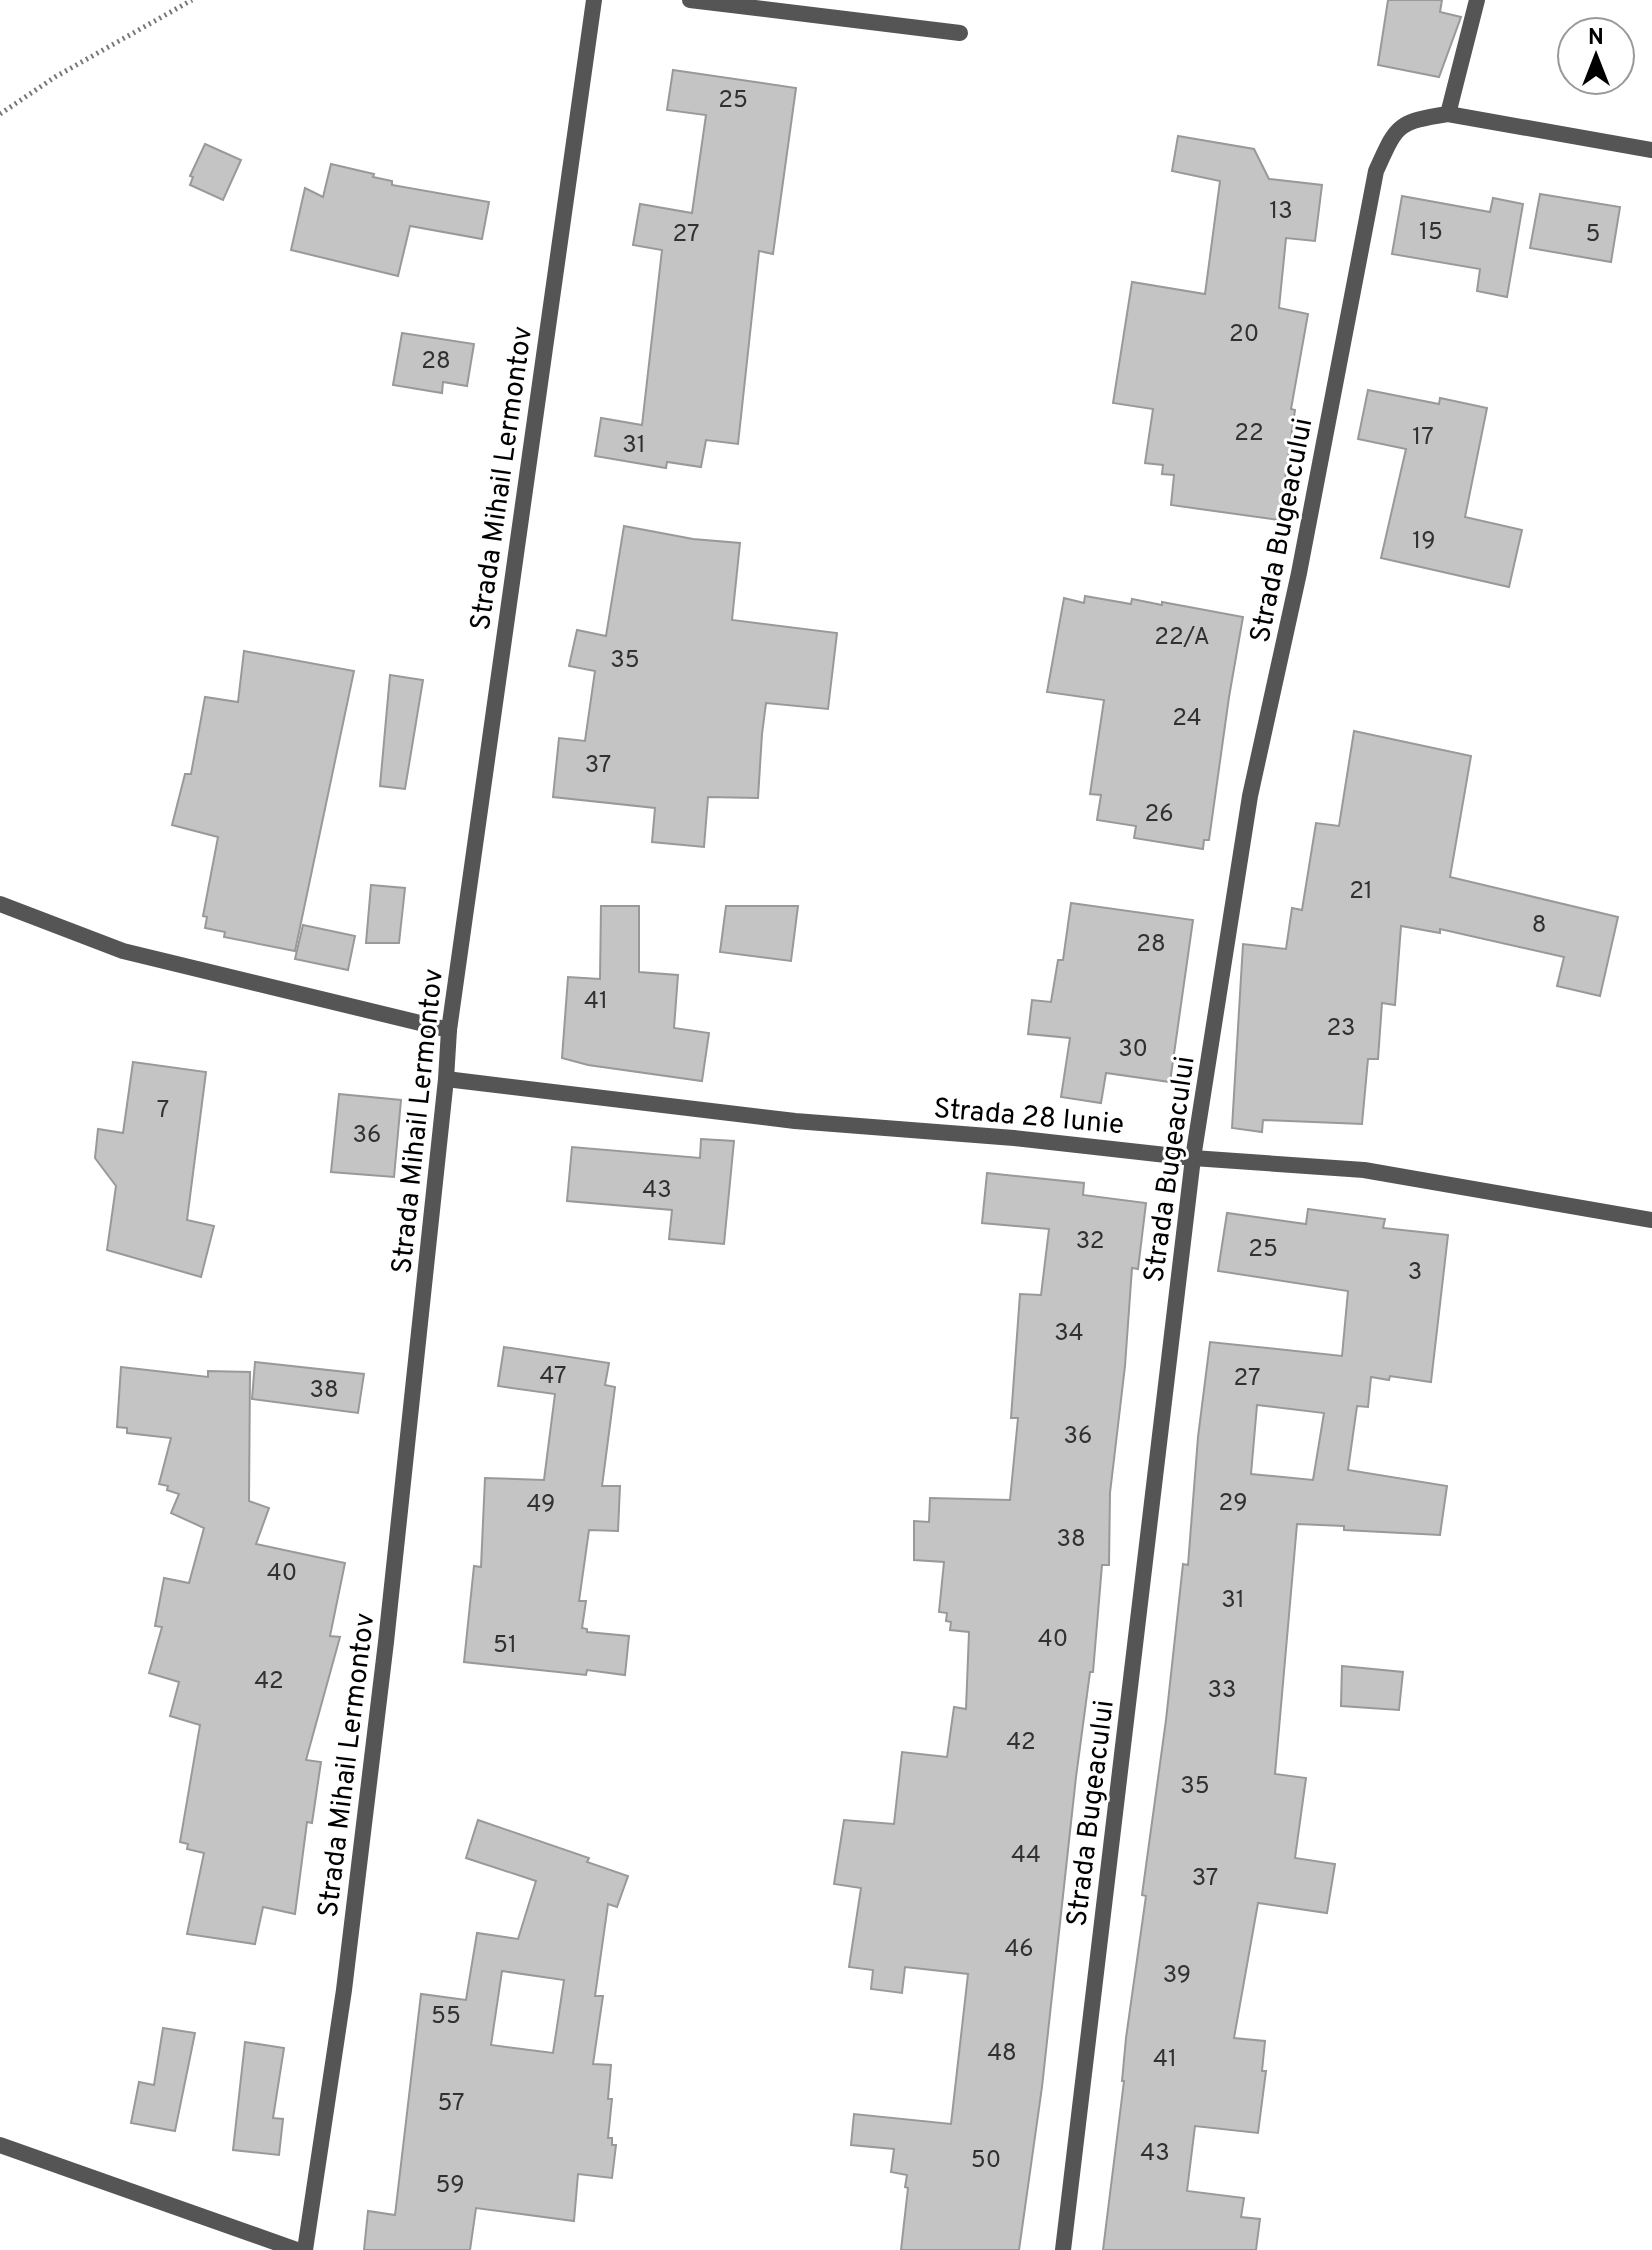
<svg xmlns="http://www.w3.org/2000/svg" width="1652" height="2250" font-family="Overpass,sans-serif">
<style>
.building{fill:#c4c4c4;stroke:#999;stroke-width:2;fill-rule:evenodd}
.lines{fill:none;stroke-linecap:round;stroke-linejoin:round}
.path{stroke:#777;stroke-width:5;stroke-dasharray:2 4;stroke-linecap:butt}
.service{stroke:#555;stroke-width:16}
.minor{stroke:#555;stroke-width:16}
.labels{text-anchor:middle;stroke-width:6;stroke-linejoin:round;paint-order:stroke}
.number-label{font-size:24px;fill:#313131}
.street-label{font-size:28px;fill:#000;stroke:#fff}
</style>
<rect width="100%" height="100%" fill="#fff"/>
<!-- building -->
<g class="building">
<path d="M 1388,0 L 1442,0 L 1440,12 L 1461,17 L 1439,77 L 1378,65 Z"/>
<path d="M 673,70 L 796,88 L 773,254 L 759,251 L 738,444 L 706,440 L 701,467 L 667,462 L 666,468 L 595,456 L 601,418 L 642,425 L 662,250 L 633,245 L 640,204 L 692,213 L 706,115 L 667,110 Z"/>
<path d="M 1178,136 L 1254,149 L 1269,179 L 1322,185 L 1315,241 L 1286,238 L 1279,308 L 1308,314 L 1291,409 L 1295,410 L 1279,520 L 1171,505 L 1174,475 L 1162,474 L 1163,465 L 1145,463 L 1153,409 L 1113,403 L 1132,282 L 1205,294 L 1220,181 L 1172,171 Z"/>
<path d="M 205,144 L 241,160 L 223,200 L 190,185 L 193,177 L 190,176 Z"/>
<path d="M 331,164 L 374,174 L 373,177 L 392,181 L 392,185 L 489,202 L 482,239 L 410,226 L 398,276 L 291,250 L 305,188 L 323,197 Z"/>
<path d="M 1540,194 L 1620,207 L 1611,262 L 1530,248 Z"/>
<path d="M 1402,196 L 1490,212 L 1493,198 L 1523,204 L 1507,297 L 1477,291 L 1480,269 L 1392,254 Z"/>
<path d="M 402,333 L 474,344 L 467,386 L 443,382 L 442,393 L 393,385 Z"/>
<path d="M 1368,390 L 1439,404 L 1440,398 L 1487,408 L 1465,517 L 1522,530 L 1509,587 L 1381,558 L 1406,449 L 1358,439 Z"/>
<path d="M 624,526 L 693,539 L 740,543 L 732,620 L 837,633 L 828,709 L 766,703 L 762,734 L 758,798 L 708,797 L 704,847 L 652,842 L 655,808 L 553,797 L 559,738 L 585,741 L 595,671 L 569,666 L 577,630 L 606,636 Z"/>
<path d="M 1085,596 L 1131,604 L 1132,599 L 1162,605 L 1162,602 L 1243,617 L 1229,697 L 1209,840 L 1204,840 L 1203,849 L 1134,838 L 1136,826 L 1097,820 L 1101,795 L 1090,794 L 1104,700 L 1047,692 L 1064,598 L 1084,603 Z"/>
<path d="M 244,651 L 354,671 L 295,951 L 224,937 L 225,932 L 205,928 L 207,917 L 203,916 L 218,837 L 172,825 L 185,774 L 191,774 L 205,697 L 238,702 Z"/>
<path d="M 390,675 L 423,680 L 405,789 L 380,786 Z"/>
<path d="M 1354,731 L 1471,756 L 1450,877 L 1618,917 L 1600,996 L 1557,986 L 1564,957 L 1440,929 L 1440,933 L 1401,926 L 1395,1005 L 1382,1003 L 1378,1059 L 1368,1059 L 1362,1124 L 1263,1120 L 1262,1132 L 1232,1128 L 1243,944 L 1286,949 L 1292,908 L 1302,910 L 1316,823 L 1339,826 Z"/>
<path d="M 371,885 L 405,888 L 399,943 L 366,943 Z"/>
<path d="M 1071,903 L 1193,920 L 1170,1082 L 1106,1073 L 1101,1103 L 1061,1097 L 1070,1038 L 1028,1034 L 1032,1000 L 1051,1002 L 1058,960 L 1063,960 Z"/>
<path d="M 601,906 L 639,906 L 639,972 L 678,975 L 674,1028 L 709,1033 L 702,1081 L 588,1065 L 562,1058 L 568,977 L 600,979 Z"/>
<path d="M 726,906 L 798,906 L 791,961 L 720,952 Z"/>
<path d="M 303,925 L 355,936 L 348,970 L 295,959 Z"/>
<path d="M 133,1062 L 206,1072 L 187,1220 L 214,1226 L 201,1277 L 107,1250 L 116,1186 L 95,1158 L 98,1129 L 123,1133 Z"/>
<path d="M 339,1094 L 401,1100 L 394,1177 L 331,1172 Z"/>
<path d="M 701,1139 L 734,1141 L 724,1244 L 669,1239 L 672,1210 L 567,1201 L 572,1147 L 700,1158 Z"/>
<path d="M 987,1173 L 1084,1183 L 1083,1195 L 1146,1203 L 1138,1269 L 1132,1268 L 1125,1366 L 1110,1493 L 1109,1565 L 1102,1565 L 1093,1672 L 1090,1672 L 1076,1777 L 1042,2087 L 1019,2250 L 901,2250 L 908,2188 L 905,2187 L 907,2175 L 891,2172 L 894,2149 L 851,2145 L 854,2114 L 951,2124 L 968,1974 L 905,1967 L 902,1993 L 871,1989 L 873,1970 L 849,1967 L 861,1888 L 834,1884 L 844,1820 L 894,1824 L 902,1752 L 947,1757 L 954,1707 L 966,1709 L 969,1632 L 950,1630 L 951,1622 L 946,1621 L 947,1613 L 939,1612 L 944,1562 L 914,1560 L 914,1521 L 929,1522 L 930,1498 L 1010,1500 L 1018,1418 L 1011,1418 L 1020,1294 L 1041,1295 L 1049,1229 L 982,1223 Z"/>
<path d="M 1308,1209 L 1385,1219 L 1383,1228 L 1448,1235 L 1431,1382 L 1390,1376 L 1389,1380 L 1371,1377 L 1368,1407 L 1357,1406 L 1348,1470 L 1447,1486 L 1440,1535 L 1344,1530 L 1344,1526 L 1297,1524 L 1275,1774 L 1306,1778 L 1295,1858 L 1335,1864 L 1327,1913 L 1258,1903 L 1234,2038 L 1265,2041 L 1262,2071 L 1266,2071 L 1258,2133 L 1195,2126 L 1187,2191 L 1244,2198 L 1241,2217 L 1260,2219 L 1256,2250 L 1103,2250 L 1124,2081 L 1122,2081 L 1126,2038 L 1146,1896 L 1142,1895 L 1166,1720 L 1183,1564 L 1188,1565 L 1198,1437 L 1210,1342 L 1342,1356 L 1348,1291 L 1218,1271 L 1227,1213 L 1306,1224 ZM 1257,1405 L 1324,1413 L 1313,1480 L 1251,1474 Z"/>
<path d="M 504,1347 L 609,1363 L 605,1385 L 615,1387 L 602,1486 L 620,1486 L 618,1531 L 589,1530 L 579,1601 L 586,1601 L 582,1628 L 587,1629 L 587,1632 L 629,1636 L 625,1675 L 587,1670 L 586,1675 L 464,1662 L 474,1566 L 481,1567 L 485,1478 L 544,1480 L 555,1394 L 498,1386 Z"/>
<path d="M 255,1362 L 364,1374 L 358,1413 L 252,1399 Z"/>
<path d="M 121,1367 L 208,1377 L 208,1371 L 250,1372 L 249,1501 L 269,1508 L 256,1544 L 345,1563 L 330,1636 L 340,1637 L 306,1760 L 321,1762 L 312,1823 L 307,1822 L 295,1914 L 263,1907 L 255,1944 L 187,1934 L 204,1853 L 187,1849 L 188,1844 L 180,1842 L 200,1725 L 170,1716 L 179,1682 L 149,1673 L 162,1627 L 155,1626 L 164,1578 L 189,1583 L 204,1528 L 171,1513 L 179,1494 L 167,1490 L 168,1486 L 159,1484 L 171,1438 L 127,1433 L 127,1428 L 117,1427 Z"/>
<path d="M 1342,1666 L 1403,1672 L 1399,1710 L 1341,1706 Z"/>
<path d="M 478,1820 L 589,1858 L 587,1862 L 628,1876 L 617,1907 L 608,1904 L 595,1996 L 603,1996 L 593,2064 L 611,2065 L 608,2099 L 612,2099 L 608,2138 L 612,2138 L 612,2145 L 616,2145 L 612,2178 L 578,2174 L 574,2221 L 476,2208 L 470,2250 L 364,2250 L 368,2211 L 395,2215 L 421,1994 L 466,2000 L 477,1933 L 518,1939 L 536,1881 L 466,1858 ZM 502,1971 L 564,1980 L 553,2053 L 491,2045 Z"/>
<path d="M 163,2028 L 195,2033 L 175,2131 L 131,2123 L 139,2082 L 154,2085 Z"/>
<path d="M 245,2042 L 284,2048 L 273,2118 L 283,2119 L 279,2155 L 233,2150 Z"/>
</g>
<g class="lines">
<!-- path -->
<path class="path" d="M 0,114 L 55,77 L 192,0"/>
<!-- service -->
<path class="service" d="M 0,2145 L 297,2250"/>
<!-- minor -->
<g class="minor">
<path d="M 690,0 L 960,33"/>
<path d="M 1448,114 L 1477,0"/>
<path d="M 0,904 L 123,951 L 449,1030"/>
<path d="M 446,1079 L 795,1121 L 1014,1138 L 1193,1158 L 1364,1170 L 1652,1220"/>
<path d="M 305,2250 L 344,1990 L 386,1642 L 446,1079 L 449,1030 L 594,0"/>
<path d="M 1063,2250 L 1193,1158 L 1250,796 L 1299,573 L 1376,171 C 1397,125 1396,122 1448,114 L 1652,150"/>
</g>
</g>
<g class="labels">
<!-- number labels -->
<g class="number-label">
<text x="733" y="107">25</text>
<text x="1281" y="218">13</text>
<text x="1431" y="239">15</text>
<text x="686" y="241">27</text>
<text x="1593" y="241">5</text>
<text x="1244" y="341">20</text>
<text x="436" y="368">28</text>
<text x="1249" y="440">22</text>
<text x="1423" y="444">17</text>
<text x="634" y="452">31</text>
<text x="1424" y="548">19</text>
<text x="1182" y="644">22/A</text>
<text x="625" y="667">35</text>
<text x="1187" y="725">24</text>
<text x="598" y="772">37</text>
<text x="1159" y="821">26</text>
<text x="1361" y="898">21</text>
<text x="1539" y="932">8</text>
<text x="1151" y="951">28</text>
<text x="596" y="1008">41</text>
<text x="1341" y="1035">23</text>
<text x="1133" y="1056">30</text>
<text x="163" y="1117">7</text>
<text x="367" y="1142">36</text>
<text x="657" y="1197">43</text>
<text x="1090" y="1248">32</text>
<text x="1263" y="1256">25</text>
<text x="1415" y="1279">3</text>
<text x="1069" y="1340">34</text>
<text x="553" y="1383">47</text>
<text x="1247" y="1385">27</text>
<text x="324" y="1397">38</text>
<text x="1078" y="1443">36</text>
<text x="1233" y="1510">29</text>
<text x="541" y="1511">49</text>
<text x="1071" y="1546">38</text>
<text x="282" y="1580">40</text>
<text x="1233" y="1607">31</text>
<text x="1053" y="1646">40</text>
<text x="505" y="1652">51</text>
<text x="269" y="1688">42</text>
<text x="1222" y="1697">33</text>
<text x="1021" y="1749">42</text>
<text x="1195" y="1793">35</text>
<text x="1026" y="1862">44</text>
<text x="1205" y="1885">37</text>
<text x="1019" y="1956">46</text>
<text x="1177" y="1982">39</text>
<text x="446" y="2023">55</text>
<text x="1002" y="2060">48</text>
<text x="1165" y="2066">41</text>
<text x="451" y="2110">57</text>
<text x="1155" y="2160">43</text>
<text x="986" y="2167">50</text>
<text x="450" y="2192">59</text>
</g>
<!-- street labels -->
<g class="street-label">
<text transform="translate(500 478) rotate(-82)" y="10">Strada Mihail Lermontov</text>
<text transform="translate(1280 530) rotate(-79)" y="10">Strada Bugeacului</text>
<text transform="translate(1029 1115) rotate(5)" y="10">Strada 28 Iunie</text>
<text transform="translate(416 1121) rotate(-84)" y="10">Strada Mihail Lermontov</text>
<text transform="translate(1168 1169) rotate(-82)" y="10">Strada Bugeacului</text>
<text transform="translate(345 1765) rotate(-83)" y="10">Strada Mihail Lermontov</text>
<text transform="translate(1089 1813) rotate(-83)" y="10">Strada Bugeacului</text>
</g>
</g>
<!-- north arrow -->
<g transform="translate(1596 56)"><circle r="38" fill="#ffffff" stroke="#999999" stroke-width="2"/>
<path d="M0-6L14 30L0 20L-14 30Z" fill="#000000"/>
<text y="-12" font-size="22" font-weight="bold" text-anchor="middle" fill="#000000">N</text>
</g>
</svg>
